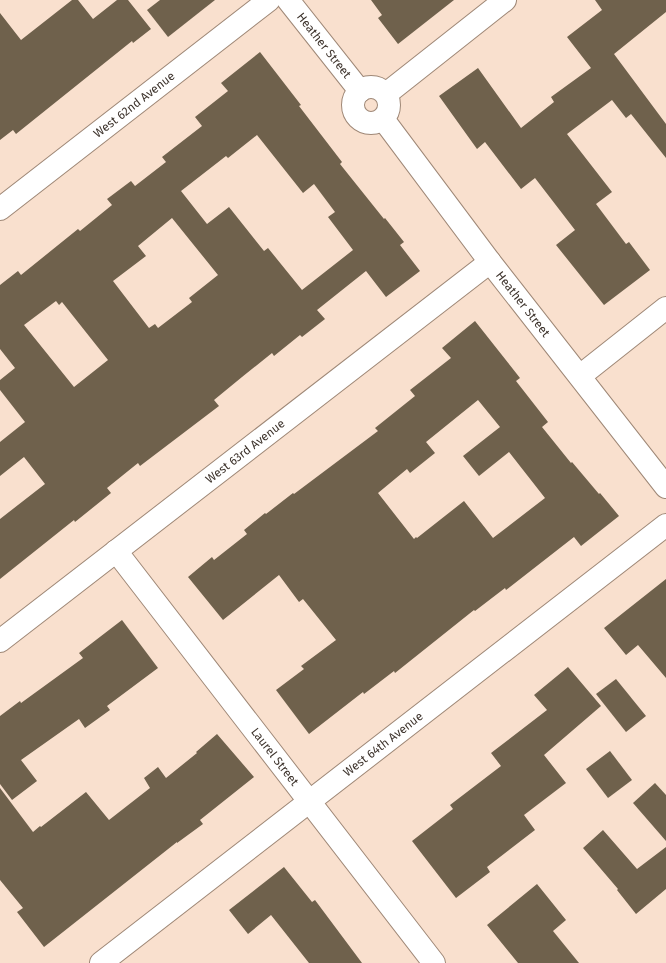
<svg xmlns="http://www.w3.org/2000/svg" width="666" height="963" font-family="'Fira Sans',sans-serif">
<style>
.building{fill:#6f614c;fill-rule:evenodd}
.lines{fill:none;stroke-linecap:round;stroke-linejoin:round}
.minor-casing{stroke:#9f8877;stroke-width:24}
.minor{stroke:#fff;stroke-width:22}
.labels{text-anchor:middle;stroke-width:4;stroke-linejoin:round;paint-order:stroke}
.street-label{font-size:12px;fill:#3d332c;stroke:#f9e0ce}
</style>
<rect width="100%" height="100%" fill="#f9e0ce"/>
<!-- building -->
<g class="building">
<path d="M 72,0 L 78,0 L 93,19 L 117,0 L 128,0 L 151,29 L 133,43 L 132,41 L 16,134 L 13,130 L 0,140 L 0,13 L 21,40 Z"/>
<path d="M 160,0 L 215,0 L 168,37 L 147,10 Z"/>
<path d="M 371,0 L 454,0 L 398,44 L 378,18 L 382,15 Z"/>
<path d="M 595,0 L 666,0 L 666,12 L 614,54 L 666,124 L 666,158 L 631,114 L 626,118 L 612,100 L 567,134 L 612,192 L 596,204 L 626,244 L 629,242 L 650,270 L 604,305 L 556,245 L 575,230 L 535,178 L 521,189 L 485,142 L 477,149 L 439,96 L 478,68 L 521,128 L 554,102 L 551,97 L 591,68 L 567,37 L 602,10 Z"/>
<path d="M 260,52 L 301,105 L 299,106 L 342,162 L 340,164 L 384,219 L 385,218 L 404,242 L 400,245 L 420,271 L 386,297 L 366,271 L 317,310 L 325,319 L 302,337 L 300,335 L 274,356 L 272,353 L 242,377 L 214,400 L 219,406 L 140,466 L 138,463 L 107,488 L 111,493 L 75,522 L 74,520 L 0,579 L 0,519 L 45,484 L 24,457 L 0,476 L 0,442 L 25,422 L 0,390 L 0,380 L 15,368 L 0,349 L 0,285 L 18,271 L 21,275 L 78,229 L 80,231 L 112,205 L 107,199 L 131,181 L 135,186 L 166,162 L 162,157 L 202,126 L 195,117 L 228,91 L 221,83 ZM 257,135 L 303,193 L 314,184 L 335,212 L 328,217 L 353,250 L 302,290 L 268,248 L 264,251 L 229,207 L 207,224 L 181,191 L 226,156 L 228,158 ZM 172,218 L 218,275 L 189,298 L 192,302 L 158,328 L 155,324 L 149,328 L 113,281 L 146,256 L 138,246 ZM 56,301 L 59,305 L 62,302 L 108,360 L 74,387 L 24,325 Z"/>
<path d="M 475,321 L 520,378 L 516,381 L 548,422 L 542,427 L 571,463 L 572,462 L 599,494 L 600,493 L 619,516 L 581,546 L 574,537 L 506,590 L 505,588 L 475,611 L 474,610 L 395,673 L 394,671 L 364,694 L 363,692 L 309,734 L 276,690 L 304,669 L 301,666 L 336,640 L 303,599 L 299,602 L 279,575 L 223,620 L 188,577 L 212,557 L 214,560 L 247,534 L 244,530 L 265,513 L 266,514 L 293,493 L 294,494 L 378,431 L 375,428 L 415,396 L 410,390 L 451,358 L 442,348 ZM 478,400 L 500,427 L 463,456 L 479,476 L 509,452 L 545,498 L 493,538 L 464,501 L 417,538 L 416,537 L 414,539 L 378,493 L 407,469 L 410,473 L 435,453 L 426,442 Z"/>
<path d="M 666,579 L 666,678 L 638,645 L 626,655 L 604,628 Z"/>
<path d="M 122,620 L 158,668 L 107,706 L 110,710 L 85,728 L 79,719 L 21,760 L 37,781 L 12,800 L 0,784 L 0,716 L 20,701 L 21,703 L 83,658 L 79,653 Z"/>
<path d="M 568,667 L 601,706 L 544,755 L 566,783 L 524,815 L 535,830 L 487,867 L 490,872 L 456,898 L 412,841 L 453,809 L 450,805 L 501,766 L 491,753 L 547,710 L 534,695 Z"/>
<path d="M 616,679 L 646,716 L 626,732 L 596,694 Z"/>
<path d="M 217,734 L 254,777 L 200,820 L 203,824 L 177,843 L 177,842 L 44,947 L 17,912 L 23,908 L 0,880 L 0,788 L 33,832 L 40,826 L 41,827 L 86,792 L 109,820 L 150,788 L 144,778 L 158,767 L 166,778 L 197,753 L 196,752 Z"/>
<path d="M 610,751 L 632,780 L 608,798 L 586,769 Z"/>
<path d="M 655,783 L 666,795 L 666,841 L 633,803 Z"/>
<path d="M 603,830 L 637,869 L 666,847 L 666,889 L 636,914 L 617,890 L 618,889 L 583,848 Z"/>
<path d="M 284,867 L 312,902 L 315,900 L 362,963 L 309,963 L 271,915 L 248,934 L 229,910 Z"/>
<path d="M 537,884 L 566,920 L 553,931 L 579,963 L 518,963 L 487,925 Z"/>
</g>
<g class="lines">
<defs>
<g id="minor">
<path id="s1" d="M 288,0 L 360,91"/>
<circle cx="371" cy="105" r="18"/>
<path d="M 386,94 L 505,0"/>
<path id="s2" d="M 383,119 L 490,262 L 666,487"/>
<path id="s3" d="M 0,209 L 269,0"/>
<path d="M 580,376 L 666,308"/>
<path id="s4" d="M 116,551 L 434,963"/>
<path id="s5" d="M 0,641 L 490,262"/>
<path id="s6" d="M 101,963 L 666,525"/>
</g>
</defs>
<!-- minor casing -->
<use href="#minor" class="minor-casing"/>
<!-- minor -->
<use href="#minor" class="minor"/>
</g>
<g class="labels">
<!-- street labels -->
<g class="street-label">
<text dy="4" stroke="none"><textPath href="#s1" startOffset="58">Heather Street</textPath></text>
<text dy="4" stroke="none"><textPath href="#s3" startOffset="170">West 62nd Avenue</textPath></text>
<text dy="4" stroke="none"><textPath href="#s2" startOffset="232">Heather Street</textPath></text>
<text dy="4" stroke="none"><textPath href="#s5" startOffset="310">West 63rd Avenue</textPath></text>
<text dy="4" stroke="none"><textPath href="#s6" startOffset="357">West 64th Avenue</textPath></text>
<text dy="4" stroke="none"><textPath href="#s4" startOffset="260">Laurel Street</textPath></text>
</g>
</g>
</svg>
